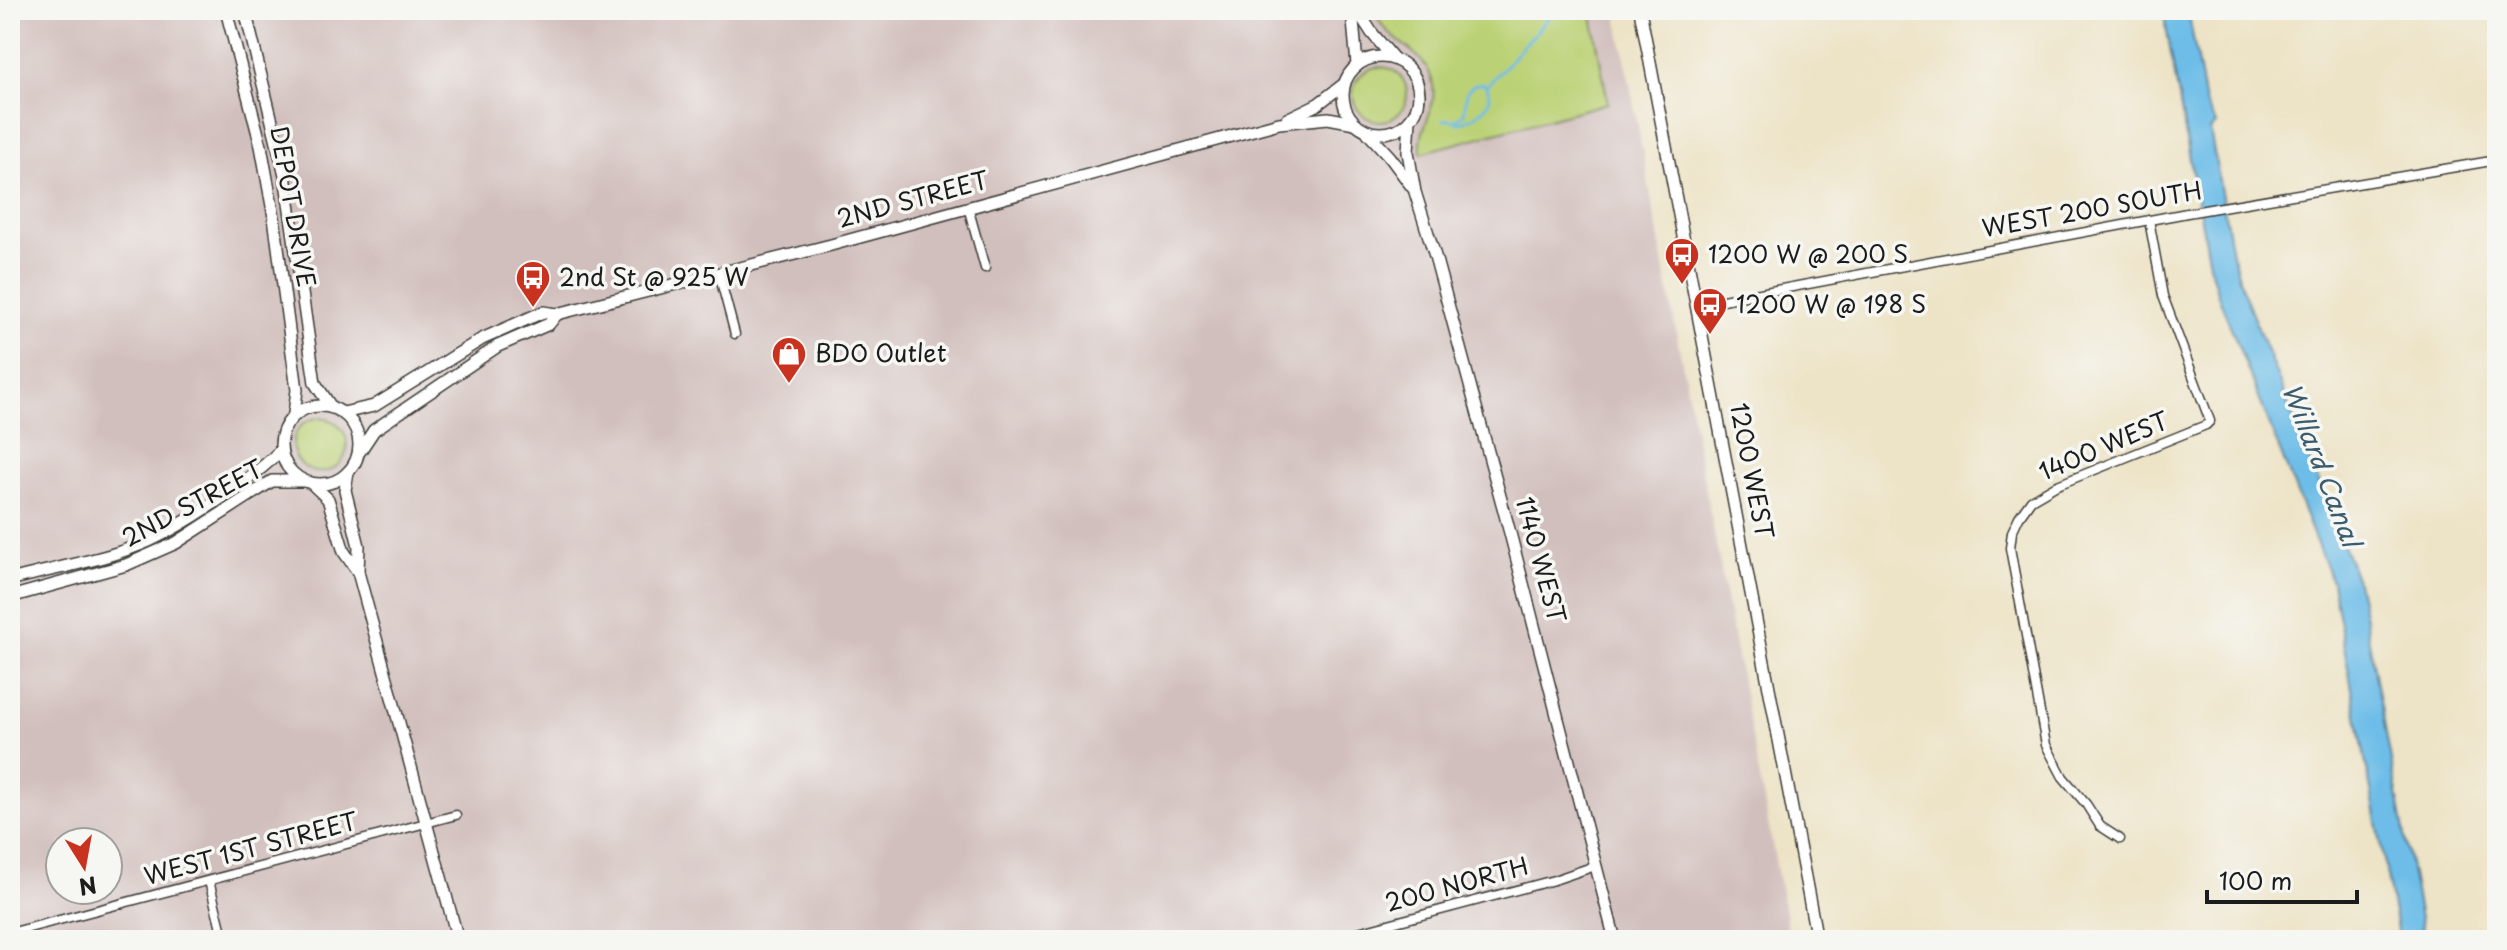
<svg xmlns="http://www.w3.org/2000/svg" width="2507" height="950" font-family="'Playpen Sans',sans-serif">
<style>
.industrial{fill:#d1bfbd;fill-rule:evenodd}
.green{fill:#bbd175;stroke:#6c7648;stroke-width:2}
.water{fill:#6dbde8;stroke:#446c82;stroke-width:2}
.lines{fill:none;stroke-linecap:round;stroke-linejoin:round}
.stream{stroke:#6dbde8;stroke-width:3}
.street-casing{stroke:#3b3a36;stroke-width:11}
.secondary-casing{stroke:#3b3a36;stroke-width:14}
.street{stroke:#fff;stroke-width:8}
.secondary{stroke:#fff;stroke-width:11}
.labels{text-anchor:middle;stroke-width:7;stroke-linejoin:round;paint-order:stroke}
.street-label{font-size:24px;fill:#1c1c1c;stroke:#f6f6f2}
.poi-label{font-size:24px;fill:#1c1c1c;stroke:#f6f6f2;text-anchor:start}
.water-label{font-size:26px;font-style:italic;fill:#3c5c6e;stroke:#f6f6f2}
</style>
<rect width="100%" height="100%" fill="#f6f6f2"/>
<filter id="ink" filterUnits="userSpaceOnUse"><feTurbulence type="fractalNoise" baseFrequency=".0125" numOctaves="2"/><feDisplacementMap in="SourceGraphic" scale="16" xChannelSelector="R" yChannelSelector="G"/><feConvolveMatrix kernelMatrix="1 2 1 2 8 2 1 2 1" color-interpolation-filters="sRGB"/></filter>
<filter id="wash" filterUnits="userSpaceOnUse"><feTurbulence type="fractalNoise" baseFrequency=".006" numOctaves="4" result="noise"/><feDisplacementMap in="SourceGraphic" scale="32" xChannelSelector="R" yChannelSelector="G"/><feGaussianBlur stdDeviation="1.8" result="paint"/><feColorMatrix in="noise" values="0 0 0 0 0 0 0 0 0 0 0 0 0 0 0 0 0 1.4 0 .05"/><feComposite in="paint" operator="in"/></filter>
<g filter="url(#wash)">
<rect width="100%" height="100%" fill="#ede3c6"/>
<!-- industrial -->
<path class="industrial" d="M 10,10 L 1616,10 L 1790,940 L 10,940 ZM 60,842 L 108,842 L 108,890 L 60,890 Z"/>
<!-- green -->
<g class="green">
<path d="M 1388,10 L 1591,10 L 1608,103 L 1421,153 C 1418,128 1437,110 1433,85 C 1428,50 1388,44 1375,13 Z"/>
<circle cx="1380" cy="94" r="27"/>
<circle cx="320" cy="445" r="27"/>
</g>
<!-- water -->
<path class="water" d="M 2163,10 L 2188,10 L 2205,103 L 2216,124 L 2210,130 L 2232,253 L 2242,288 L 2325,497 L 2332,500 L 2333,519 L 2356,578 L 2363,608 L 2424,940 L 2399,940 L 2332,582 L 2218,295 L 2209,264 Z"/>
<g class="lines">
<!-- stream -->
<g class="stream">
<path d="M 1488,85 L 1552,14"/>
<path d="M 1444,120 L 1456,120 L 1464,114 L 1467,92 L 1473,85 L 1482,83 L 1487,86 L 1490,97 C 1485,113 1473,119 1457,123"/>
</g>
</g>
</g>
<g filter="url(#ink)">
<g class="lines">
<defs>
<g id="street">
<path d="M 968,207 L 985,268"/>
<path d="M 719,274 L 735,334"/>
<path d="M 1696,305 L 2187,213 L 2497,160"/>
<path d="M 2120,839 L 2100,826 L 2086,804 L 2063,777 L 2046,745 L 2010,548 L 2012,532 L 2019,517 L 2031,500 L 2055,486 L 2206,425 L 2210,421 L 2163,296 L 2149,220"/>
<path d="M 209,881 L 224,940"/>
<path d="M 10,933 L 456,815"/>
<path d="M 1328,940 L 1554,880 L 1595,866"/>
</g>
<g id="secondary">
<path d="M 226,10 L 261,146 L 274,217 L 297,390 L 294,414"/>
<path d="M 245,10 L 285,175 L 315,383 L 331,407"/>
<path d="M 1352,10 L 1357,64"/>
<path d="M 1357,10 L 1372,33 L 1393,58"/>
<path d="M 1640,10 L 1817,940"/>
<circle cx="1381" cy="95" r="38"/>
<path d="M 1287,119 L 1318,104 L 1344,84"/>
<path d="M 1410,120 L 1408,152 L 1415,192 L 1435,256 L 1510,533 L 1615,940"/>
<path d="M 1368,133 L 1390,157 L 1413,188"/>
<circle cx="320" cy="445" r="39"/>
<path d="M 343,413 L 374,406 L 482,339 L 543,312 L 557,314 L 831,245 L 1279,123 L 1328,118 L 1355,123"/>
<path d="M 360,451 L 374,430 L 498,346 L 549,324 L 557,314"/>
<path d="M 348,472 L 345,490 L 359,546 L 358,572 L 458,940"/>
<path d="M 311,483 L 328,499 L 344,552 L 358,572"/>
<path d="M 10,580 C 51,569 103,560 142,544 C 182,527 250,481 280,451"/>
<path d="M 10,597 L 126,565 L 176,543 L 272,481 L 304,481"/>
</g>
</defs>
<!-- street casing -->
<use href="#street" class="street-casing"/>
<!-- secondary casing -->
<use href="#secondary" class="secondary-casing"/>
<!-- street -->
<use href="#street" class="street"/>
<!-- secondary -->
<use href="#secondary" class="secondary"/>
</g>
</g>
<!-- icons -->
<defs>
<symbol id="bus-pin" viewBox="-11 -11 22 30"><path d="M0 17L-7.5 6A9.5 9.5 0 1 1 7.5 6Z" fill="#c8321e" stroke="#f6f6f2"/><path d="M-5-6H5V4H4V6H2V4H-2V6H-4V4H-5ZM-3.5-4V0h7V-4ZM-3.5 1.2v1.5H-2V1.2ZM2 1.2v1.5H3.5V1.2Z" fill="#fff"/></symbol>
<symbol id="shop-pin" viewBox="-11 -11 22 30"><path d="M0 17L-7.5 6A9.5 9.5 0 1 1 7.5 6Z" fill="#c8321e" stroke="#f6f6f2"/><path d="M-5-2.5h2.3a2.7 3.5 0 0 1 5.4 0H5L5.5 6h-11ZM-1.5-2.5h3a1.5 2.3 0 0 0-3 0Z" fill="#fff"/></symbol>
</defs>
<g fill-rule="evenodd">
<use href="#bus-pin" x="1662" y="235" width="40" height="54"/>
<use href="#bus-pin" x="513" y="258" width="40" height="54"/>
<use href="#bus-pin" x="1690" y="285" width="40" height="54"/>
<use href="#shop-pin" x="769" y="334" width="40" height="54"/>
</g>
<g class="labels">
<!-- street labels -->
<g class="street-label">
<text transform="translate(913 200) rotate(-15)" y="8">2ND STREET</text>
<text transform="translate(292 207) rotate(80)" y="8">DEPOT DRIVE</text>
<text transform="translate(2092 210) rotate(-10)" y="8">WEST 200 SOUTH</text>
<text transform="translate(2104 447) rotate(-23)" y="8">1400 WEST</text>
<text transform="translate(1751 471) rotate(79)" y="8">1200 WEST</text>
<text transform="translate(193 504) rotate(-28)" y="8">2ND STREET</text>
<text transform="translate(1540 560) rotate(75)" y="8">1140 WEST</text>
<text transform="translate(251 849) rotate(-15)" y="8">WEST 1ST STREET</text>
<text transform="translate(1457 885) rotate(-15)" y="8">200 NORTH</text>
</g>
<!-- poi labels -->
<g class="poi-label">
<text x="1708" y="263">1200 W @ 200 S</text>
<text x="559" y="286">2nd St @ 925 W</text>
<text x="1736" y="313">1200 W @ 198 S</text>
<text x="815" y="362">BDO Outlet</text>
</g>
<!-- water labels -->
<g class="water-label">
<text transform="translate(2321 465) rotate(69)" y="9">Willard Canal</text>
</g>
</g>
<!-- margin -->
<rect width="2507" height="950" fill="none" stroke="#f6f6f2" stroke-width="40"/>
<!-- north arrow -->
<g transform="translate(84 866) rotate(169)"><circle r="38" fill="#f6f6f2" stroke="#9f9f9c" stroke-width="2"/>
<path d="M0-6L14 30L0 20L-14 30Z" fill="#c8321e"/>
<text y="-12" font-size="22" font-weight="bold" text-anchor="middle" fill="#1c1c1c">N</text>
</g>
<!-- scale -->
<path d="M2207 890v12h150v-12" fill="none" stroke="#1c1c1c" stroke-width="4"/>
<text x="2219" y="890" font-size="24" fill="#1c1c1c" stroke="#f6f6f2" stroke-width="6" paint-order="stroke">100 m</text>
</svg>
